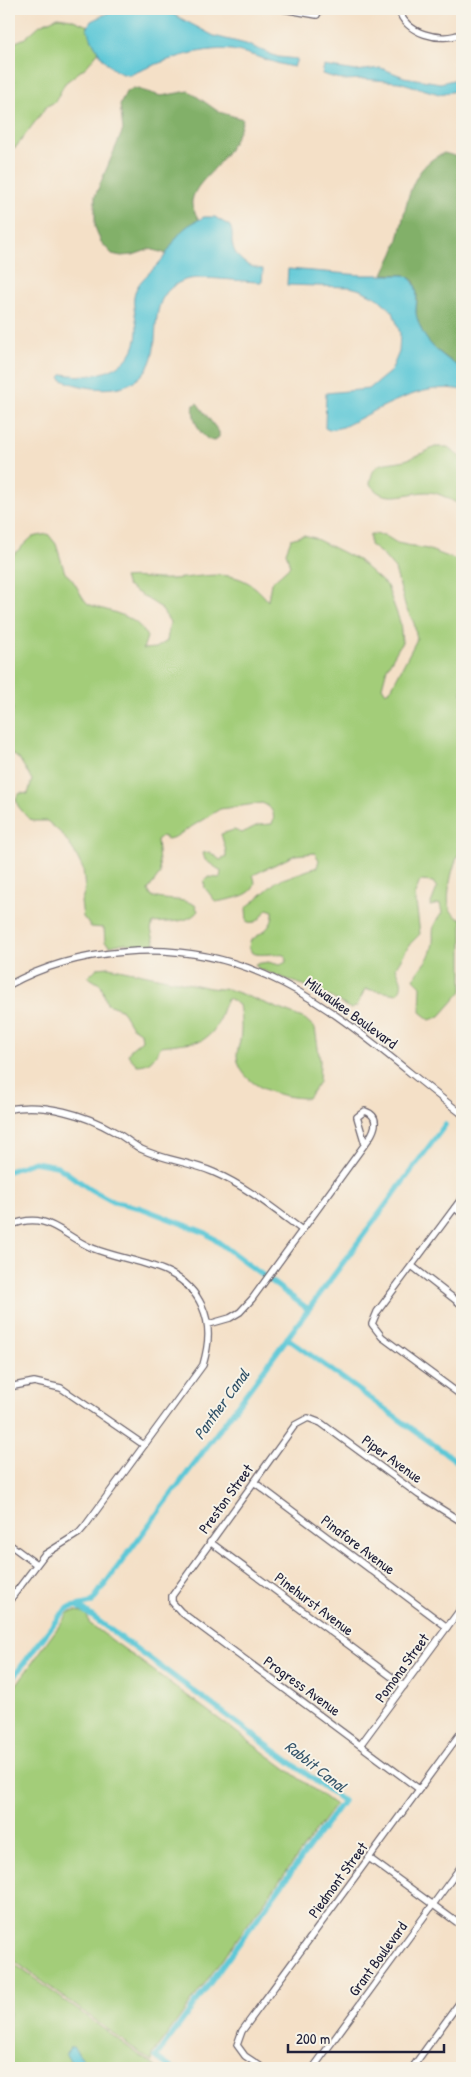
<svg xmlns="http://www.w3.org/2000/svg" width="471" height="2077" font-family="'Patrick Hand',sans-serif">
<style>
.green{fill:#a3cd79;stroke:#62785a}
.forest{fill:#82b069;stroke:#526952}
.water{fill:#5dc8d7;stroke:#407589}
.lines{fill:none;stroke-linecap:round;stroke-linejoin:round}
.canal{stroke:#5dc8d7;stroke-width:5.5}
.minor-casing{stroke:#6c646c;stroke-width:8}
.minor{stroke:#fff;stroke-width:5.5}
.labels{text-anchor:middle;stroke-width:4;stroke-linejoin:round;paint-order:stroke}
.street-label{font-size:15px;fill:#22223b;stroke:#f7f3e8}
.water-label{font-size:16px;font-style:italic;fill:#34546a;stroke:#f7f3e8}
</style>
<rect width="100%" height="100%" fill="#f7f3e8"/>
<filter id="ink" filterUnits="userSpaceOnUse"><feTurbulence type="fractalNoise" baseFrequency=".02" numOctaves="2"/><feDisplacementMap in="SourceGraphic" scale="10" xChannelSelector="R" yChannelSelector="G"/><feConvolveMatrix kernelMatrix="1 2 1 2 8 2 1 2 1" color-interpolation-filters="sRGB"/></filter>
<filter id="wash" filterUnits="userSpaceOnUse"><feTurbulence type="fractalNoise" baseFrequency=".0096" numOctaves="4" result="noise"/><feDisplacementMap in="SourceGraphic" scale="20" xChannelSelector="R" yChannelSelector="G"/><feGaussianBlur stdDeviation="1.12" result="paint"/><feColorMatrix in="noise" values="0 0 0 0 0 0 0 0 0 0 0 0 0 0 0 0 0 1.4 0 .05"/><feComposite in="paint" operator="in"/></filter>
<g filter="url(#wash)">
<rect width="100%" height="100%" fill="#f4e0c7"/>
<!-- green -->
<g class="green">
<path d="M 58,17 L 71,19 L 88,26 L 92,40 L 99,51 L 87,66 L 65,83 L 55,102 L 47,106 L 16,147 L 9,149 L 9,45 L 25,38 L 40,25 Z"/>
<path d="M 435,447 L 448,447 L 462,459 L 462,506 C 452,501 441,493 429,492 C 409,491 384,506 370,484 C 373,458 386,465 405,460 C 415,457 425,452 435,447 Z"/>
<path d="M 48,534 L 56,544 L 65,573 C 76,580 79,595 88,604 C 108,612 137,614 147,637 L 143,649 L 156,648 L 167,641 L 170,622 L 160,607 L 127,586 L 124,578 C 140,576 155,580 171,579 C 209,577 240,564 268,601 L 271,583 L 290,566 L 286,552 L 291,539 L 304,535 L 314,538 L 358,560 L 387,586 L 400,622 L 402,642 L 387,668 L 382,687 L 386,693 L 392,687 L 417,639 L 414,623 L 406,608 L 395,569 L 382,554 L 370,545 L 370,534 L 384,535 L 397,543 L 427,549 L 462,562 L 462,848 C 454,859 446,892 449,905 C 450,911 453,914 458,918 L 462,918 L 462,991 L 440,1016 L 430,1020 L 420,1012 L 421,986 L 414,979 C 418,968 428,962 431,951 C 437,933 427,932 442,913 L 440,904 L 430,906 L 437,888 L 433,882 L 420,881 L 415,894 L 420,934 L 410,944 L 396,967 C 399,978 406,984 397,994 L 365,989 L 357,1006 L 351,1009 L 322,992 L 259,969 L 255,964 L 268,962 L 280,965 L 286,962 L 286,956 C 274,951 263,957 252,953 L 249,947 L 250,941 C 262,932 274,928 273,911 L 267,909 C 260,918 259,924 247,922 L 246,908 L 277,881 L 317,867 L 319,860 L 315,853 L 295,855 L 253,875 C 263,896 230,899 216,902 L 205,888 L 204,882 L 208,877 L 220,878 L 221,871 L 205,860 L 203,853 L 210,852 L 220,860 L 226,857 L 226,851 L 221,834 L 234,830 L 242,833 L 258,825 L 272,824 C 276,814 272,807 262,803 L 220,809 L 175,837 L 168,839 L 162,836 L 157,840 L 160,874 L 148,890 L 151,896 C 165,902 181,897 195,905 L 198,911 C 188,924 168,921 153,923 L 151,930 L 155,943 L 150,947 L 124,943 L 110,946 L 105,942 L 104,928 L 91,927 L 83,917 L 81,902 L 85,890 L 83,869 L 74,851 L 62,834 L 47,821 L 33,821 L 27,817 L 18,806 L 16,799 L 20,793 L 28,794 L 32,780 L 20,760 L 9,751 L 9,717 L 13,709 L 9,703 L 9,559 L 32,537 Z"/>
<path d="M 109,967 L 210,988 L 231,990 L 305,1019 L 315,1028 L 320,1061 L 319,1082 L 308,1098 C 281,1098 240,1087 237,1056 C 237,1050 239,1046 240,1040 C 242,1030 241,1016 239,1005 L 228,998 C 217,1015 223,1028 201,1041 L 161,1046 C 154,1057 152,1065 137,1065 L 128,1055 L 131,1049 L 142,1040 L 141,1033 L 131,1026 L 121,1009 L 107,1004 L 101,985 L 88,977 L 97,968 Z"/>
<path d="M 76,1611 C 84,1612 88,1614 89,1623 L 335,1805 L 153,2054 L 152,2062 L 9,1957 L 9,1695 L 69,1612 Z"/>
<path d="M 9,1960 L 157,2068 L 9,2068 Z"/>
</g>
<!-- forest -->
<g class="forest">
<path d="M 134,88 L 161,96 L 189,91 L 219,112 L 243,119 C 238,138 227,154 214,169 C 206,178 194,188 192,201 C 191,207 196,214 199,220 L 185,228 L 167,254 L 150,249 L 133,255 L 121,256 L 112,254 L 101,242 L 95,227 L 95,196 L 123,130 L 120,105 L 126,92 Z"/>
<path d="M 444,153 L 462,158 L 462,369 C 444,356 416,339 416,312 C 417,302 418,291 414,281 L 405,275 L 383,274 C 387,265 393,255 396,246 C 407,212 406,168 444,153 Z"/>
<path d="M 197,403 L 219,432 L 219,437 L 214,441 C 200,440 191,416 194,405 Z"/>
</g>
<!-- water -->
<g class="water">
<path d="M 116,9 L 163,9 L 214,36 L 246,44 L 278,57 L 297,59 L 294,67 C 273,64 252,53 231,50 C 201,46 157,63 130,75 C 108,75 95,47 87,29 L 91,21 Z"/>
<path d="M 324,66 L 356,71 L 381,68 L 404,77 L 440,83 L 462,78 L 462,90 L 439,94 L 399,82 L 364,79 L 343,80 L 322,74 Z"/>
<path d="M 204,217 L 215,217 L 230,226 C 233,232 232,236 232,242 C 234,258 248,268 263,269 L 262,282 C 243,282 201,275 185,280 C 145,295 162,335 150,363 C 135,397 89,391 62,380 L 60,377 L 63,374 C 95,380 137,370 137,330 C 137,318 131,304 135,292 C 139,280 151,272 159,263 C 169,253 173,239 184,229 C 189,224 197,221 204,217 Z"/>
<path d="M 288,269 L 361,275 L 405,275 C 421,284 416,297 416,313 C 417,320 421,329 424,335 C 433,350 449,360 462,369 L 462,390 C 422,381 378,410 343,427 L 329,430 L 325,428 L 326,393 L 369,389 L 391,371 L 399,352 L 400,333 L 393,312 L 379,299 L 361,290 L 350,287 L 287,285 Z"/>
<path d="M 70,2047 L 73,2047 L 85,2061 L 103,2068 L 76,2068 L 66,2055 Z"/>
</g>
<g class="lines">
<!-- canal -->
<g class="canal">
<path d="M 9,1171 L 34,1162 L 57,1166 L 90,1189 L 114,1202 L 141,1208 L 206,1233 L 308,1309"/>
<path d="M 287,1338 L 462,1465"/>
<path d="M 78,1606 L 343,1801 L 156,2057 L 171,2068"/>
<path d="M 9,1683 L 58,1618 L 68,1608 L 91,1603 L 445,1125"/>
</g>
</g>
</g>
<g filter="url(#ink)">
<g class="lines">
<defs>
<g id="minor">
<path d="M 283,9 L 317,15 L 319,9"/>
<path d="M 399,9 C 403,33 442,44 462,33"/>
<path d="M 9,985 C 45,965 83,955 124,952 C 272,939 355,1032 462,1114"/>
<path d="M 9,1109 C 45,1103 84,1114 115,1132 C 124,1137 132,1144 141,1149 C 163,1160 190,1162 213,1172 C 246,1186 274,1209 302,1230"/>
<path d="M 462,1198 L 377,1312 L 372,1324 L 382,1337 L 462,1396"/>
<path d="M 455,1208 L 462,1214"/>
<path d="M 9,1226 C 47,1209 61,1235 92,1248 C 131,1264 182,1262 202,1306 C 211,1326 209,1344 203,1365 L 85,1526 L 79,1533 L 44,1555 L 9,1601"/>
<path d="M 412,1266 L 462,1305"/>
<path d="M 209,1324 L 230,1318 L 240,1312 L 252,1299 L 365,1144 L 357,1117 L 365,1111 C 383,1117 373,1134 365,1144"/>
<path d="M 9,1387 L 34,1382 L 61,1388 L 144,1445"/>
<path d="M 254,1482 L 447,1627"/>
<path d="M 210,1542 L 404,1686"/>
<path d="M 9,1544 L 36,1564"/>
<path d="M 361,1744 L 462,1607"/>
<path d="M 419,1789 L 181,1612 L 172,1602 L 172,1596 L 295,1425 L 308,1418 L 321,1423 L 419,1495 L 462,1522"/>
<path d="M 369,1858 L 462,1926"/>
<path d="M 263,2068 L 245,2056 L 237,2045 L 242,2031 L 462,1731"/>
<path d="M 313,2068 L 462,1865"/>
<path d="M 412,2068 L 462,1999"/>
</g>
</defs>
<!-- minor casing -->
<use href="#minor" class="minor-casing"/>
<!-- minor -->
<use href="#minor" class="minor"/>
</g>
</g>
<g class="labels">
<!-- street labels -->
<g class="street-label">
<text transform="translate(351 1013) rotate(36)" y="5">Milwaukee Boulevard</text>
<text transform="translate(392 1459) rotate(36)" y="5">Piper Avenue</text>
<text transform="translate(226 1499) rotate(-54)" y="5">Preston Street</text>
<text transform="translate(358 1545) rotate(37)" y="5">Pinafore Avenue</text>
<text transform="translate(314 1604) rotate(37)" y="5">Pinehurst Avenue</text>
<text transform="translate(402 1668) rotate(-54)" y="5">Pomona Street</text>
<text transform="translate(302 1686) rotate(36)" y="5">Progress Avenue</text>
<text transform="translate(338 1880) rotate(-54)" y="5">Piedmont Street</text>
<text transform="translate(378 1959) rotate(-54)" y="5">Grant Boulevard</text>
</g>
<!-- water labels -->
<g class="water-label">
<text transform="translate(221 1404) rotate(-54)" y="6">Panther Canal</text>
<text transform="translate(316 1766) rotate(38)" y="6">Rabbit Canal</text>
</g>
</g>
<!-- margin -->
<rect width="471" height="2077" fill="none" stroke="#f7f3e8" stroke-width="30"/>
<!-- scale -->
<path d="M288 2044v8h156v-8" fill="none" stroke="#22223b" stroke-width="2.5"/>
<text x="296" y="2044" font-size="15" fill="#22223b" stroke="#f7f3e8" stroke-width="4" paint-order="stroke">200 m</text>
</svg>
